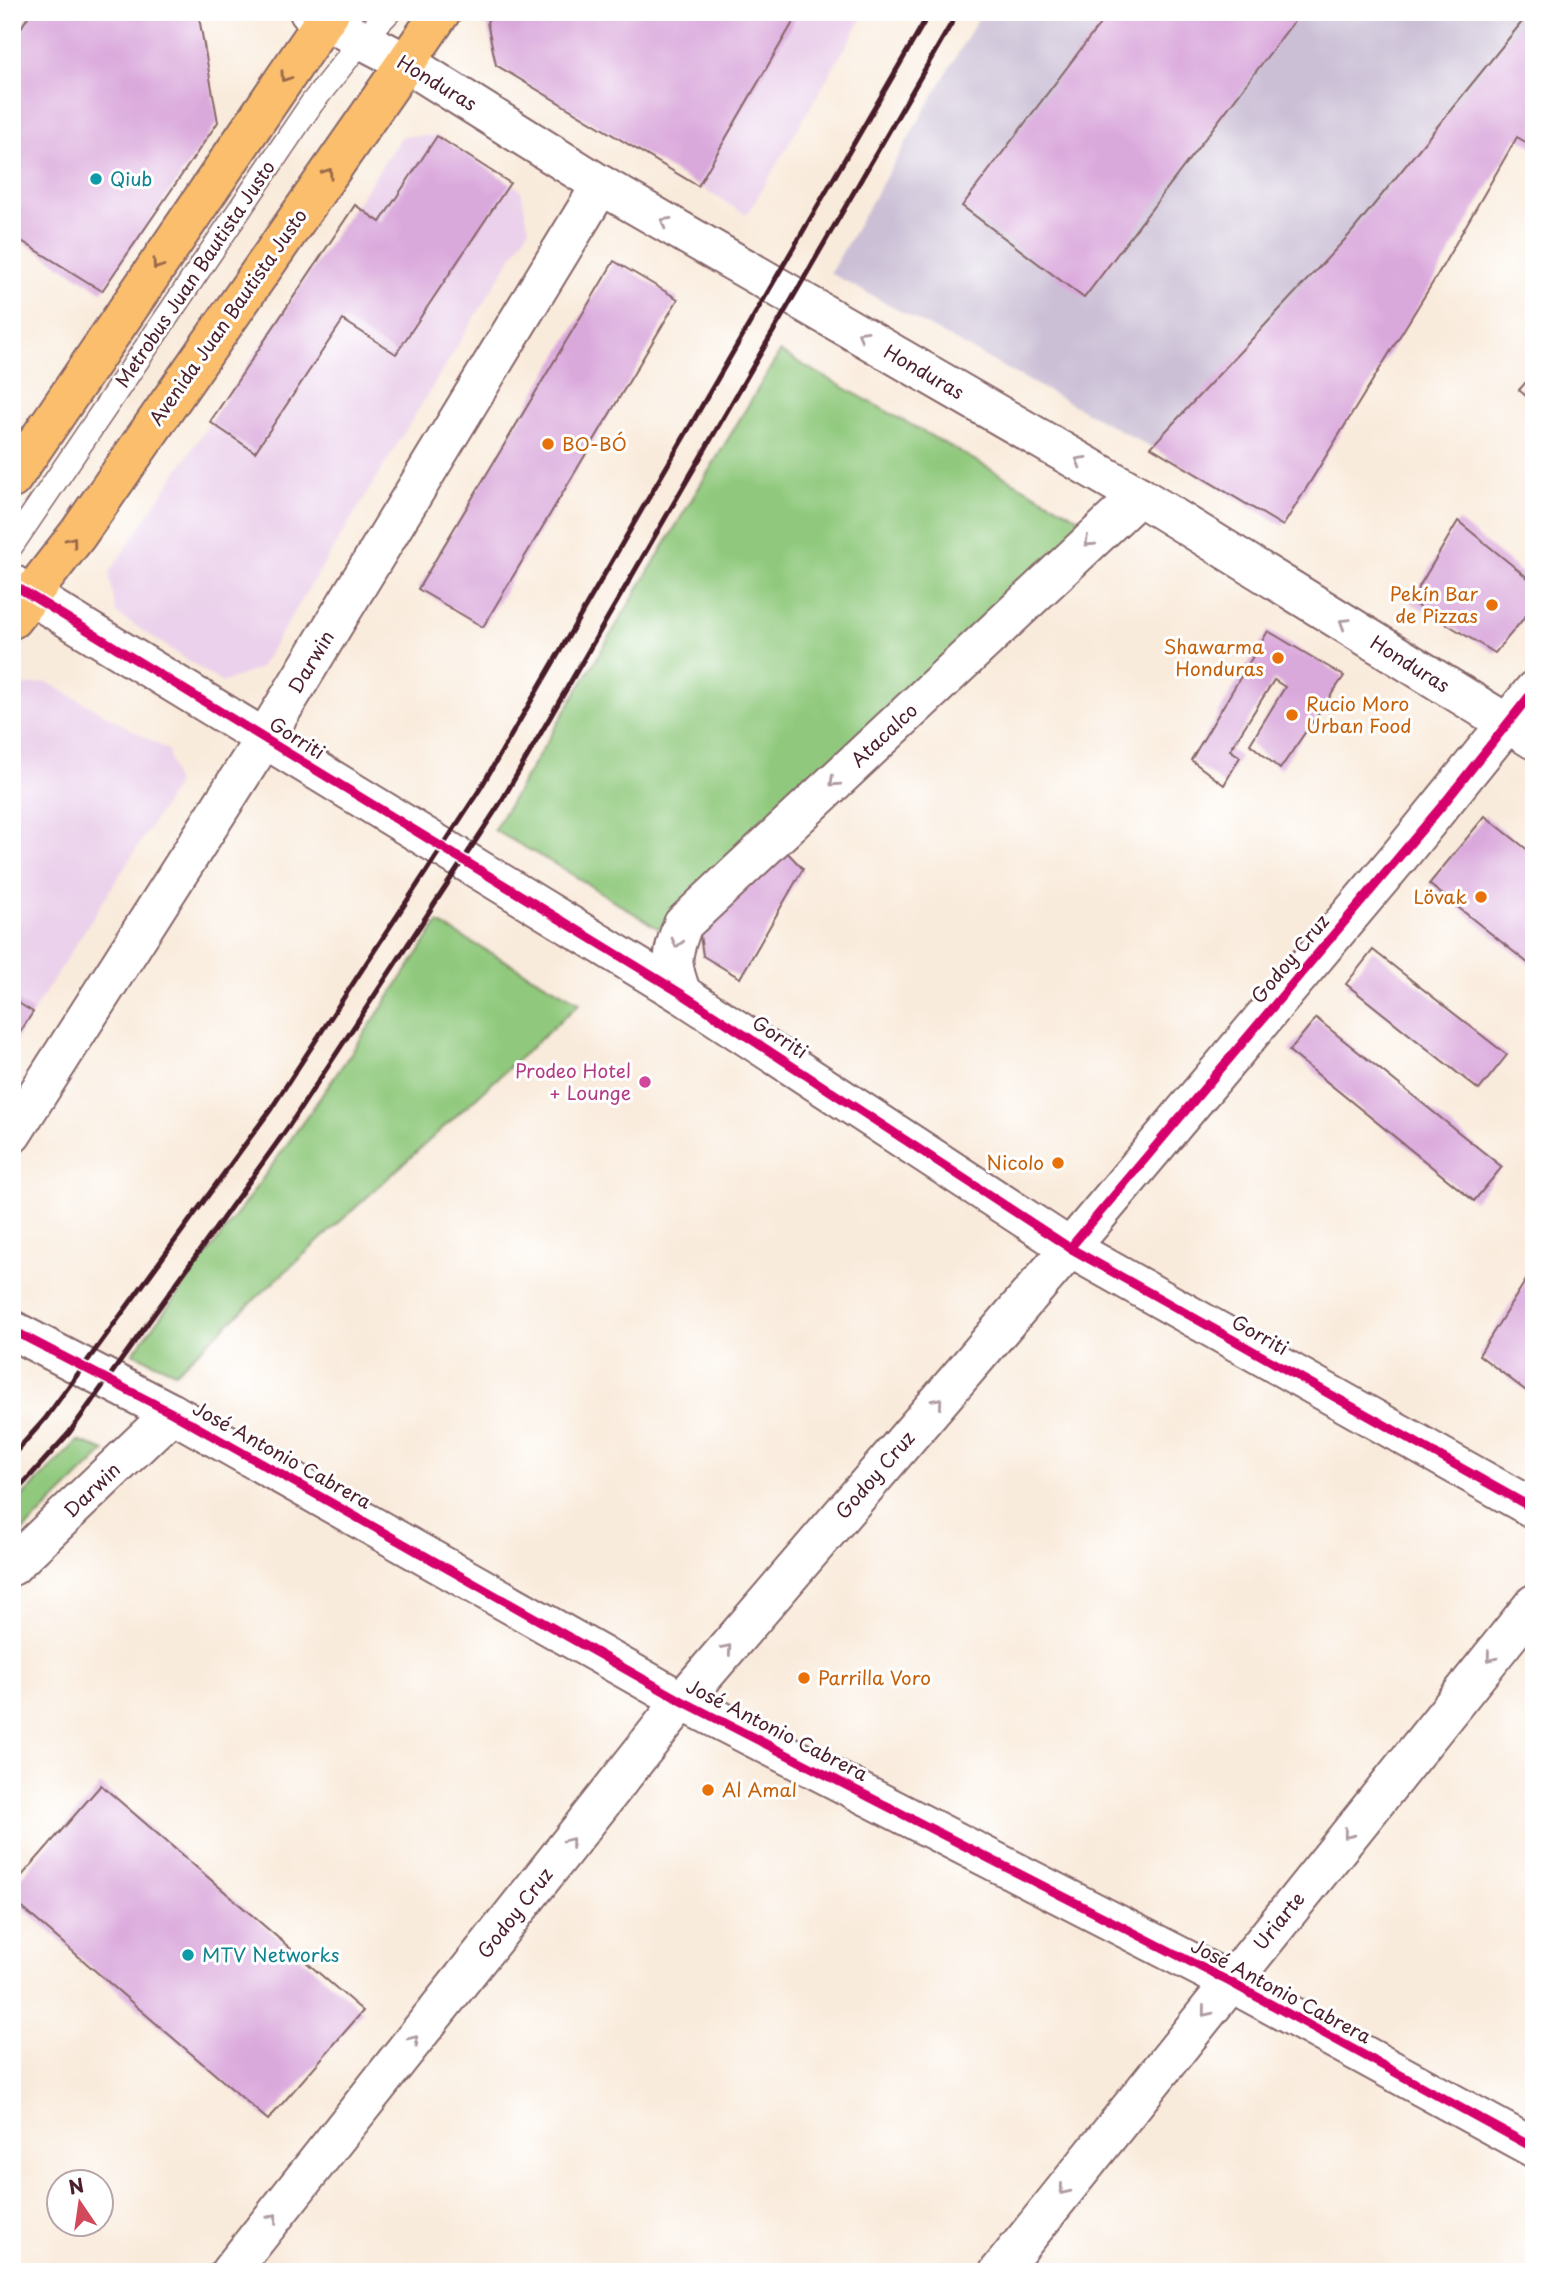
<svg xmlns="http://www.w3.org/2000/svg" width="1546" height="2284" font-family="'Playpen Sans',sans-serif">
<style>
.built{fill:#ebd1eb}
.industrial{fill:#cbbfd5}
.green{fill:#90c97d;stroke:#6d7454;stroke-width:2}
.building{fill:#daa9dc}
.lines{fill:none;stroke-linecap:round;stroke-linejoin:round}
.lane-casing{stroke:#876669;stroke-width:26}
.street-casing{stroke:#876669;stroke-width:42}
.primary-casing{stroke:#876669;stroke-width:42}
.lane{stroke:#fff;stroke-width:23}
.street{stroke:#fff;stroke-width:38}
.primary{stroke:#fabe6d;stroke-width:38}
.rail{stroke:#4a1f2b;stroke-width:5}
.cycleway-casing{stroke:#fff;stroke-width:13}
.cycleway{stroke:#d6006c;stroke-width:9}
.oneway{stroke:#996749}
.oneway2{stroke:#ae9aa0}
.culture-dot{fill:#0f9aa8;stroke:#fff;stroke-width:2.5}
.food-dot{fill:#e8710a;stroke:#fff;stroke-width:2.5}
.hotel-dot{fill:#d1479c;stroke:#fff;stroke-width:2.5}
.labels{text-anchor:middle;stroke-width:6;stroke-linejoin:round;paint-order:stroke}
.street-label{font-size:19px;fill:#4a1f2b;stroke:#fff}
.culture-label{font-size:19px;fill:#0d838f;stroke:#fff;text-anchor:start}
.food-label{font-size:19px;fill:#c56008;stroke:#fff;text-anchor:start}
.hotel-label{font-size:19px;fill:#b23c85;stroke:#fff;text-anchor:end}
</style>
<rect width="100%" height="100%" fill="#fff"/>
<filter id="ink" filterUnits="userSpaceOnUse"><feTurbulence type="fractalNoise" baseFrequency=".0143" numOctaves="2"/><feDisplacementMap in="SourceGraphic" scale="14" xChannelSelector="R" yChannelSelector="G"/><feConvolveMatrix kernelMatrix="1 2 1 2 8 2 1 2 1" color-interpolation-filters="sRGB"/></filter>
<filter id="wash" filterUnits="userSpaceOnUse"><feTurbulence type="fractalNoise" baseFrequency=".00686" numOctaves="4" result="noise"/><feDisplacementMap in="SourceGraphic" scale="28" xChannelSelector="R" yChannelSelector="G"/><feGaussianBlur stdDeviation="1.57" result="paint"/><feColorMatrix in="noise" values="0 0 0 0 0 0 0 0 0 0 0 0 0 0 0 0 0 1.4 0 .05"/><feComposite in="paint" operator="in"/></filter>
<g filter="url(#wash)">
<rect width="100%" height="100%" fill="#f9ebdb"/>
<!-- built -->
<g class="built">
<path d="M 494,12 L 866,12 L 747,215 L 496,65 L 487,22 Z"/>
<path d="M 402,136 L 437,136 L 521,190 L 529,229 L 260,668 L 222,683 L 116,613 L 109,573 Z"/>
<path d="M 47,682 L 168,750 L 176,786 L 12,1045 L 12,693 L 16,687 Z"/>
</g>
<!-- industrial -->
<path class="industrial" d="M 982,12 L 1530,12 L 1351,233 L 1151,447 L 830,273 Z"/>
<!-- green -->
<g class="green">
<path d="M 780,352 L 1086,522 L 659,929 L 565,870 L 494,830 Z"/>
<path d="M 438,923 L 580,1003 L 175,1372 L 133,1353 C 240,1213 342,1071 438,923 Z"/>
<path d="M 78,1441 L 105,1451 L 12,1542 L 12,1507 Z"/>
</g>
<g id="blocks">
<!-- building -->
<g class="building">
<path d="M 31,12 L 198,12 L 218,122 L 102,291 L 12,235 L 12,42 Z"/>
<path d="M 494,12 L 799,12 L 698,186 L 496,65 L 487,22 Z"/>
<path d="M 1109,12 L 1301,12 L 1084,298 L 962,206 Z"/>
<path d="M 1530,12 L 1534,12 L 1534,147 L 1517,137 L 1435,279 L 1283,526 L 1151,447 L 1351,233 Z"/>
<path d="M 437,136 L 510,183 L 396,354 L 343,320 L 255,452 L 210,422 L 355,205 L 380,222 Z"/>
<path d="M 614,261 L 678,299 L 483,627 L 418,589 Z"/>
<path d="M 1534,373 L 1534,403 L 1519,390 Z"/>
<path d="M 1458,521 L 1534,583 L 1534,606 L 1495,653 L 1410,602 Z"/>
<path d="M 1268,631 L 1344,676 L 1280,769 L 1250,744 L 1285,687 L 1274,680 L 1230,750 L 1240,757 L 1224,785 L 1191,760 Z"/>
<path d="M 1485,816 L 1534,855 L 1534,968 L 1429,884 Z"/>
<path d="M 783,848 L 803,869 L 740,978 L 703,956 L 699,928 Z"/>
<path d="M 1373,950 L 1507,1055 L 1479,1090 L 1346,984 Z"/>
<path d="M 12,999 L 33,1012 L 12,1045 Z"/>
<path d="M 1316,1018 L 1502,1167 L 1474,1201 L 1289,1051 Z"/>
<path d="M 1526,1280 L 1534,1287 L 1534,1397 L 1479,1355 Z"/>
<path d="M 101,1785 L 363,2011 L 268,2120 L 12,1899 L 12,1887 Z"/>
</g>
</g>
</g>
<g filter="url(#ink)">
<use href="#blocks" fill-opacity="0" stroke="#876669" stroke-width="2"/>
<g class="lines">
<defs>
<path id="lane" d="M 12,545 L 312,103 L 362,40 L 389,12"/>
<g id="street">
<path d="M 309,12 L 405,62 L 601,185 L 1139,496 L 1534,740"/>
<path d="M 12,584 L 682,994 L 1070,1248 L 1534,1509"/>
<path d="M 682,994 C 670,963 671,956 683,924 L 1139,496"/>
<path d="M 12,1134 L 264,739 L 601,185"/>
<path d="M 12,1330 L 172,1413 L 682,1701 L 1230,1982 L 1534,2148"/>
<path d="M 12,1566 L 172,1413"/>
<path d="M 230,2272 L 682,1701 L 1070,1248 L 1403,852 L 1534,690"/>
<path d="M 999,2272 L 1534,1604"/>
</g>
<g id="primary">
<path d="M 12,479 L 330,12"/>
<path d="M 12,619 L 78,534 L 441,12"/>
</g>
</defs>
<!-- lane casing -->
<use href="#lane" class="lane-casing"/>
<!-- street casing -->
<use href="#street" class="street-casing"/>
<!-- primary casing -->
<use href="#primary" class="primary-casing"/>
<!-- lane -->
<use href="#lane" class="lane"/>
<!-- street -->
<use href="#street" class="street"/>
<!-- primary -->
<use href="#primary" class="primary"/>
<!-- rail -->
<g class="rail">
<path d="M 12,1456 L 45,1419 L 271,1109 L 480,789 L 930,12"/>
<path d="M 12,1496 L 69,1433 L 289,1126 L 501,802 L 958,12"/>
</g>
<defs>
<g id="cycleway">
<path d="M 12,584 L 682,994 L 1070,1248 L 1534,1509"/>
<path d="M 1070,1248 L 1446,801 L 1534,690"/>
<path d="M 12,1330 L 172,1413 L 682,1701 L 1230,1982 L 1534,2148"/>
</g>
</defs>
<!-- cycleway casing -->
<use href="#cycleway" class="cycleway-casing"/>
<!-- cycleway -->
<use href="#cycleway" class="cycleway"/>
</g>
<!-- one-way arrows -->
<defs><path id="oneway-chevron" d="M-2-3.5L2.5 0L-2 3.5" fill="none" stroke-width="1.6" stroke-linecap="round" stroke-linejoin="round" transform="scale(1.75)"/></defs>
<g class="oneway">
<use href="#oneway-chevron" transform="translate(285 77) rotate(124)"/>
<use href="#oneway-chevron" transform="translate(328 173) rotate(-55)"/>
<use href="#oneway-chevron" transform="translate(157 265) rotate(124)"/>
<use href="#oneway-chevron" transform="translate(72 541) rotate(-53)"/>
</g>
<g class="oneway2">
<use href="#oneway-chevron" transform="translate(665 222) rotate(-150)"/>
<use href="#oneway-chevron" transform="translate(862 335) rotate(-150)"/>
<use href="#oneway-chevron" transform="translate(1080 461) rotate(-150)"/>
<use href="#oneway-chevron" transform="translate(1089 542) rotate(137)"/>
<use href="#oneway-chevron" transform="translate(1344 623) rotate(-148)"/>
<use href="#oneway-chevron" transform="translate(834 782) rotate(137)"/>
<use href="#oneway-chevron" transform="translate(677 943) rotate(105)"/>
<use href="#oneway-chevron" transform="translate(938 1402) rotate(-49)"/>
<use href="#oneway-chevron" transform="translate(727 1649) rotate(-49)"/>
<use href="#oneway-chevron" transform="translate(1491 1657) rotate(129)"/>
<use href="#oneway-chevron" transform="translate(1348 1834) rotate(129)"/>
<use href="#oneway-chevron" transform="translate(570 1842) rotate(-52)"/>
<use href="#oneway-chevron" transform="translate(1206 2012) rotate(129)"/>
<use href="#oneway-chevron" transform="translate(414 2040) rotate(-52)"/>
<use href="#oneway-chevron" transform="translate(1064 2190) rotate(129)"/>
<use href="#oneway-chevron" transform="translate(273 2218) rotate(-52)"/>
</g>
</g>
<!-- markers -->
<g class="culture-dot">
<circle cx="96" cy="179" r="7"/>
<circle cx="188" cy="1955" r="7"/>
</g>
<g class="food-dot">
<circle cx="548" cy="444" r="7"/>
<circle cx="1492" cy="605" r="7"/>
<circle cx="1278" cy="658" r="7"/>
<circle cx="1292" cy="715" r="7"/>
<circle cx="1481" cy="897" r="7"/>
<circle cx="1058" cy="1163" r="7"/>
<circle cx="804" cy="1678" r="7"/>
<circle cx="708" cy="1790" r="7"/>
</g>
<circle class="hotel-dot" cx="645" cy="1082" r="7"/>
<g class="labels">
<!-- street labels -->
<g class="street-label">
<text transform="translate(437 83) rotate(31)" y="7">Honduras</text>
<text transform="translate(195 274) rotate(-56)" y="7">Metrobus Juan Bautista Justo</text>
<text transform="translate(228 317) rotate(-55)" y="7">Avenida Juan Bautista Justo</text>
<text transform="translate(924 372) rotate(30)" y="7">Honduras</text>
<text transform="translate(311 662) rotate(-59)" y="7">Darwin</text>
<text transform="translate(1410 664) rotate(32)" y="7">Honduras</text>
<text transform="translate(884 735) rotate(-43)" y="7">Atacalco</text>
<text transform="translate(297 738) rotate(32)" y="7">Gorriti</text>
<text transform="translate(1290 959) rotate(-50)" y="7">Godoy Cruz</text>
<text transform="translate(780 1037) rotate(33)" y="7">Gorriti</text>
<text transform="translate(1260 1335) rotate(29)" y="7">Gorriti</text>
<text transform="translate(282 1455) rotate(29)" y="7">José Antonio Cabrera</text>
<text transform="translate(875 1475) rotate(-49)" y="7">Godoy Cruz</text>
<text transform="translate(92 1490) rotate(-44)" y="7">Darwin</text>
<text transform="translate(777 1730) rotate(27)" y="7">José Antonio Cabrera</text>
<text transform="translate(515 1913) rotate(-52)" y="7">Godoy Cruz</text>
<text transform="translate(1279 1921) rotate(-51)" y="7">Uriarte</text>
<text transform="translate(1281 1991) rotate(28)" y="7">José Antonio Cabrera</text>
</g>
<!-- culture labels -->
<g class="culture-label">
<text x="110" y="186">Qiub</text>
<text x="202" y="1962">MTV Networks</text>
</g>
<!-- food labels -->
<g class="food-label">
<text x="562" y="451">BO-BÓ</text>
<text x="1478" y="601" text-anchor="end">Pekín Bar<tspan x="1478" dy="22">de Pizzas</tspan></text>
<text x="1264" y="654" text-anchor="end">Shawarma<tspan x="1264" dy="22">Honduras</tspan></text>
<text x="1306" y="711">Rucio Moro<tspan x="1306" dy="22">Urban Food</tspan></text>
<text x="1467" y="904" text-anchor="end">Lövak</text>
<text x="1044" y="1170" text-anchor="end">Nicolo</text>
<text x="818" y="1685">Parrilla Voro</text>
<text x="722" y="1797">Al Amal</text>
</g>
<!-- hotel labels -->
<g class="hotel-label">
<text x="631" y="1078">Prodeo Hotel<tspan x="631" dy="22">+ Lounge</tspan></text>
</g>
</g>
<!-- margin -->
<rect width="1546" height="2284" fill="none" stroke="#fff" stroke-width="42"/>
<!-- north arrow -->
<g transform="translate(80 2203) rotate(347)"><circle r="33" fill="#ffffff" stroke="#b7a5aa" stroke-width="2"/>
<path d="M0-5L12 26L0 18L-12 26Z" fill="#d1495b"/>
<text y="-10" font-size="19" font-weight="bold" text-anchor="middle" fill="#4a1f2b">N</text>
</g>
</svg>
